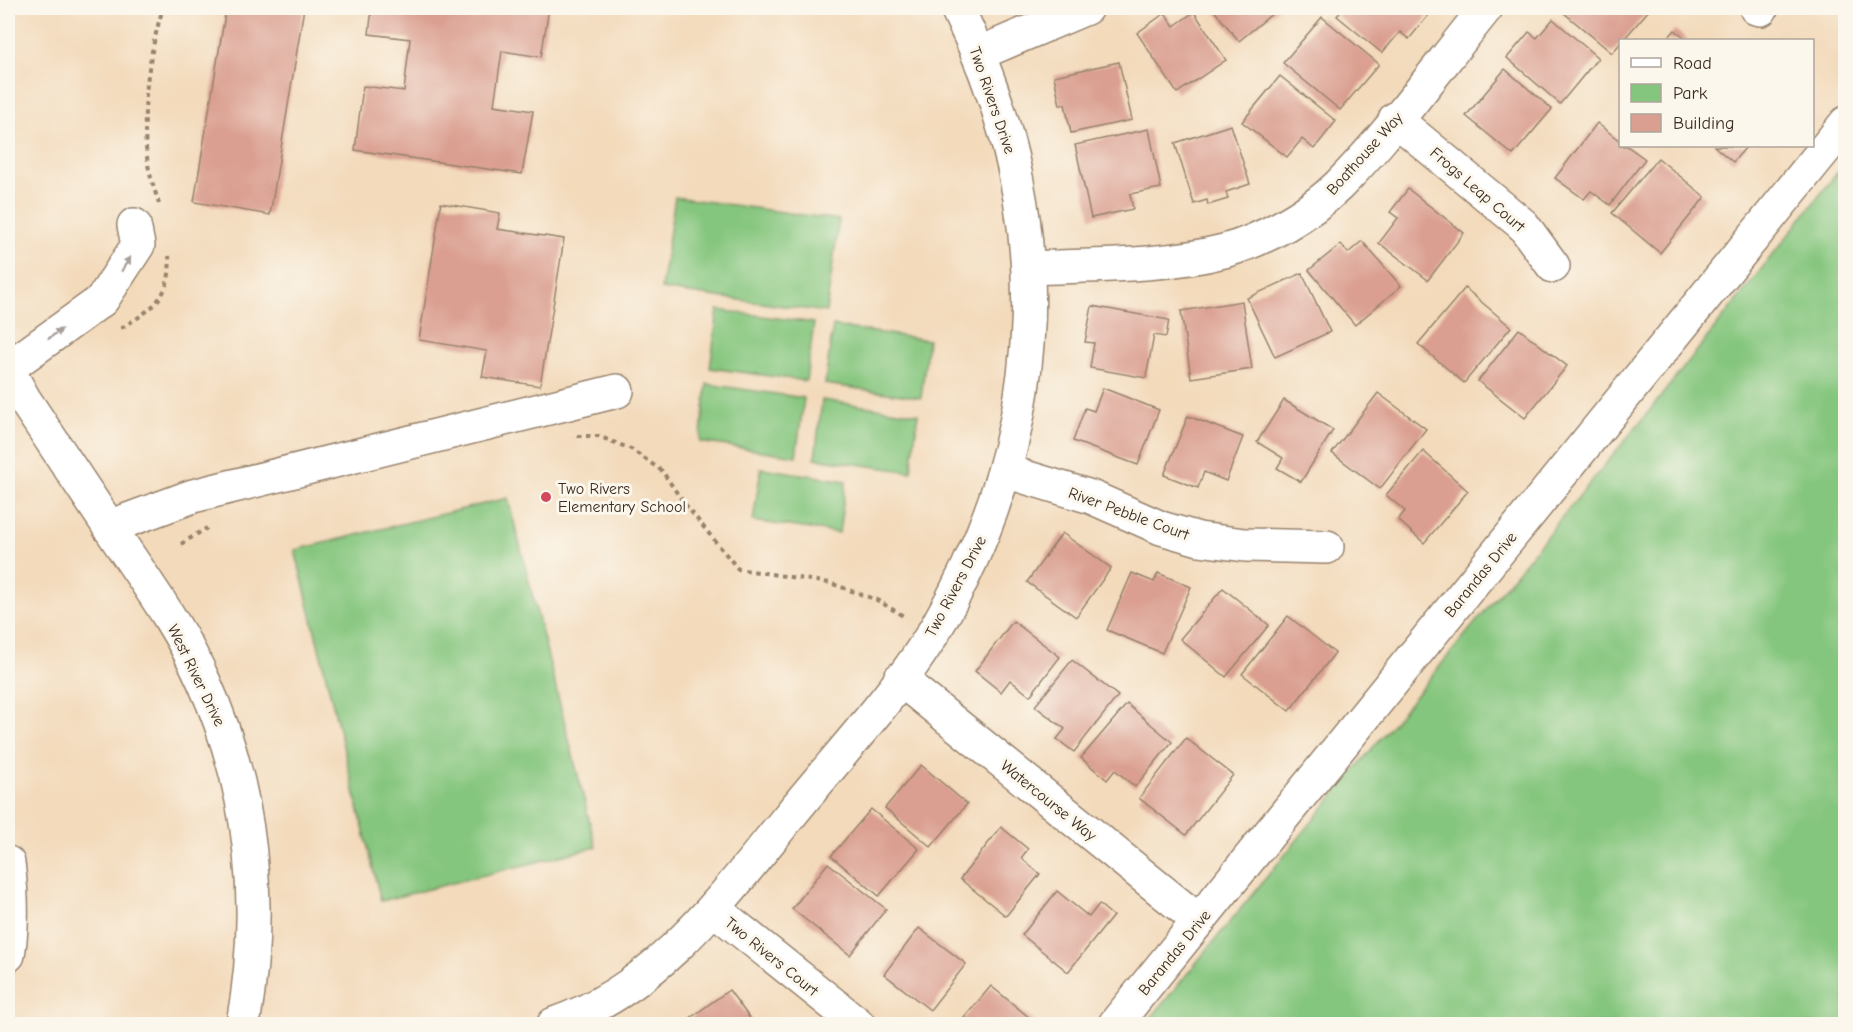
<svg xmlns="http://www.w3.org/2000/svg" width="1853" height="1032" font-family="'Comic Neue',sans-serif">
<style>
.green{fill:#85c67e;stroke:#60784e;stroke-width:1.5}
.building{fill:#da9f90}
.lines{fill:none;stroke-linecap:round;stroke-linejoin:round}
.minor-casing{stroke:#97826c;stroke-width:36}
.path{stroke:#97826c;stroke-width:4;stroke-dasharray:4.5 4.5;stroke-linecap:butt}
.minor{stroke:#fff;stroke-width:33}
.oneway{fill:#a79f9a}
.poi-dot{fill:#d1495b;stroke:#fbf7ec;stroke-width:2}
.labels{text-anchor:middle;stroke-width:6;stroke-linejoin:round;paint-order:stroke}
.street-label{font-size:16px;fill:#3b2a1e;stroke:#fbf7ec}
.poi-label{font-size:16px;fill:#3b2a1e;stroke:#fbf7ec;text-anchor:start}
</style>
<rect width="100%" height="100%" fill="#fbf7ec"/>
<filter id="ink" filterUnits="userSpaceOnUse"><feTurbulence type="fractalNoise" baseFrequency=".0167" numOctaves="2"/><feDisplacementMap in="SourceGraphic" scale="12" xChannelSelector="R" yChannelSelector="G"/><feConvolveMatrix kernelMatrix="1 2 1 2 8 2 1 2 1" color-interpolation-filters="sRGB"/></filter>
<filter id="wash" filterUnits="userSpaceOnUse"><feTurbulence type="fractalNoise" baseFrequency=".008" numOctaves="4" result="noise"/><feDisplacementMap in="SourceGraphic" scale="24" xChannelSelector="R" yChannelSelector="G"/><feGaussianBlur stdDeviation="1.35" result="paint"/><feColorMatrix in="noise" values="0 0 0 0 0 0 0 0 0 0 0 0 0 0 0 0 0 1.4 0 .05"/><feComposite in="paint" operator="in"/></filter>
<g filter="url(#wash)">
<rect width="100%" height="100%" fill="#f3dabb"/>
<!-- green -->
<g class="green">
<path d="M 1845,163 L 1845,1024 L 1146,1024 L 1654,405 Z"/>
<path d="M 675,197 L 839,220 L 826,312 L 661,289 Z"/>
<path d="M 718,310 L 814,323 L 806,381 L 710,368 Z"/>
<path d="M 833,326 L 928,340 L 921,398 L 825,384 Z"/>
<path d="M 707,384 L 804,398 L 796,456 L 700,442 Z"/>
<path d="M 822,400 L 918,414 L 911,472 L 815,458 Z"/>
<path d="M 761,468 L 846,481 L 839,533 L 753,521 Z"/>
<path d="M 508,498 L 596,847 L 381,901 L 295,550 Z"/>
</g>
<g id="blocks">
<!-- building -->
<g class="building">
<path d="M 226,8 L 304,8 L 270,215 L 194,202 Z"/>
<path d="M 372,8 L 549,8 L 541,57 L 502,51 L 494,105 L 533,111 L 522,174 L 355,150 L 363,86 L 404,91 L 410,39 L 369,34 Z"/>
<path d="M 1212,8 L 1279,8 L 1239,41 Z"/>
<path d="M 1344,8 L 1417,8 L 1428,16 L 1409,39 L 1400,32 L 1382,53 L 1337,16 Z"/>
<path d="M 1558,8 L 1649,8 L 1650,9 L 1612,53 Z"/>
<path d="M 1194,12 L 1226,60 L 1177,93 L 1137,33 L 1165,13 L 1174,26 Z"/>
<path d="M 1322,17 L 1379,64 L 1340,110 L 1283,63 Z"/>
<path d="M 1553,19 L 1598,58 L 1560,104 L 1507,58 L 1529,32 L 1537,38 Z"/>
<path d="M 1675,30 L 1688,40 L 1666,40 Z"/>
<path d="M 1119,62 L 1132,120 L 1071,133 L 1065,104 L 1060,105 L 1054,76 Z"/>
<path d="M 1505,69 L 1552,109 L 1513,155 L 1466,116 Z"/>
<path d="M 1280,76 L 1336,121 L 1314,149 L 1302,139 L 1287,157 L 1242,122 Z"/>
<path d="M 1597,123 L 1620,141 L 1620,146 L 1627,146 L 1645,159 L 1610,205 L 1591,191 L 1584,199 L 1555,178 Z"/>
<path d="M 1231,125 L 1250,184 L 1226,192 L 1228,199 L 1208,205 L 1207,200 L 1194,204 L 1175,143 Z"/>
<path d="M 1149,129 L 1161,188 L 1130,194 L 1133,209 L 1091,218 L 1075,145 Z"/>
<path d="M 1714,146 L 1747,146 L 1733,162 Z"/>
<path d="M 1658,158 L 1705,197 L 1660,253 L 1612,213 Z"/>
<path d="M 1408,189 L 1464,233 L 1428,280 L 1379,243 L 1398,218 L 1390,212 Z"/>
<path d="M 441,203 L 500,213 L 497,229 L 564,239 L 540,386 L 482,377 L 487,351 L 419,340 Z"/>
<path d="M 1362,241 L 1401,286 L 1355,325 L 1309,270 L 1341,244 L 1348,253 Z"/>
<path d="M 1302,273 L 1330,332 L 1275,357 L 1247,298 Z"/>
<path d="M 1465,288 L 1511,327 L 1464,383 L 1418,344 Z"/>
<path d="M 1242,301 L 1252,369 L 1191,378 L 1181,311 Z"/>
<path d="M 1092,306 L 1169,320 L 1166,337 L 1154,335 L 1146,378 L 1090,368 L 1094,343 L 1085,342 Z"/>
<path d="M 1519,329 L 1567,366 L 1525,418 L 1478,381 Z"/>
<path d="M 1103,388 L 1159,410 L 1138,465 L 1073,441 L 1085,408 L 1094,411 Z"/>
<path d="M 1378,393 L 1426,429 L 1380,489 L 1332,453 Z"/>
<path d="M 1284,400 L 1333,430 L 1301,482 L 1277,468 L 1283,458 L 1257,442 Z"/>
<path d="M 1188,416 L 1243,437 L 1226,481 L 1204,472 L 1198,488 L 1164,475 Z"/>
<path d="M 1423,451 L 1468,491 L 1424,543 L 1398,520 L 1405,511 L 1386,495 Z"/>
<path d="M 1062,533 L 1111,568 L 1076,617 L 1027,582 Z"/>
<path d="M 1132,573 L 1154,582 L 1158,573 L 1191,587 L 1162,653 L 1107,630 Z"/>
<path d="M 1223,588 L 1269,625 L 1226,677 L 1180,639 Z"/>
<path d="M 1288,616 L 1335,653 L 1289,711 L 1242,674 Z"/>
<path d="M 1013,621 L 1060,657 L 1030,696 L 1010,680 L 1001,692 L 975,671 Z"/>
<path d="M 1072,660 L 1118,696 L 1074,752 L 1057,739 L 1065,729 L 1035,706 Z"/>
<path d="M 1127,704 L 1172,742 L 1135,787 L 1115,770 L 1107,780 L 1081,758 Z"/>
<path d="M 1186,738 L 1233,775 L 1186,835 L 1139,798 Z"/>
<path d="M 921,765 L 967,804 L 931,847 L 885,808 Z"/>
<path d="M 871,809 L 919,849 L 879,896 L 831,856 Z"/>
<path d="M 1001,827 L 1028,849 L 1021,858 L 1040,874 L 1006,916 L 960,879 Z"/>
<path d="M 828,863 L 886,909 L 850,955 L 792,909 Z"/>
<path d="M 1057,891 L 1089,917 L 1099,904 L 1113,916 L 1068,972 L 1022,935 Z"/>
<path d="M 919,928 L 966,964 L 930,1010 L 884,974 Z"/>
<path d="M 991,986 L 1036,1023 L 1035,1024 L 959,1024 Z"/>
<path d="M 729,990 L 754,1024 L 682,1024 Z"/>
</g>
</g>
</g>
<g filter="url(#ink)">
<use href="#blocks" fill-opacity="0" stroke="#97826c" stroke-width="1.5"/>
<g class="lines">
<defs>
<g id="minor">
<path d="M 1756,8 L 1761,9"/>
<path d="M 980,53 L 1086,8"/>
<path d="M 1395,119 L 1523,225 L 1553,266"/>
<path d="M 1029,268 C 1093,265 1161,267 1224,251 C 1264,240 1308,215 1338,186 C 1392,132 1438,67 1486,8"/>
<path d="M 8,368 L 102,300 L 138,245 L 134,225"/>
<path d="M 8,370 L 24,399 C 57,448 89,497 122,546 C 152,590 183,634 204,682 C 253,791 264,908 243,1024"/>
<path d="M 1005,471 L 1091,497 L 1161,528 L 1199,539 L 1245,545 L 1327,547"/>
<path d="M 109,527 L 193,496 L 617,391"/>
<path d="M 900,679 L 1199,921"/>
<path d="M 8,863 C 12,894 13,925 8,955"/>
<path d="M 714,909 L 858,1024"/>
<path d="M 554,1024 C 657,989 721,900 787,819 C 835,759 898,693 936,628 C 1052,429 1059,214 957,8"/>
<path d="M 1115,1024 L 1846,123"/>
</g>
</defs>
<!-- minor casing -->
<use href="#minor" class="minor-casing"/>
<!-- path -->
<g class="path">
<path d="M 159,204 C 155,191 150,177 148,164 C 140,113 148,56 163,8"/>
<path d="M 121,328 C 152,310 173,295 169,256"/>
<path d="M 577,436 L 598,436 L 631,449 L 662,471 L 684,503 L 738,569 L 830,583 L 877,600 L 905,617"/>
<path d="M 181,544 L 207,528"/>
</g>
<!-- minor -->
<use href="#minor" class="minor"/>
</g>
<!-- one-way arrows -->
<defs><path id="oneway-solid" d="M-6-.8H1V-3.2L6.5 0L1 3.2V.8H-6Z" transform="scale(1.5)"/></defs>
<g class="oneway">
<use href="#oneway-solid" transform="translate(126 264) rotate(-58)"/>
<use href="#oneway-solid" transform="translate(55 334) rotate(-36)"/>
</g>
</g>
<!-- markers -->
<circle class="poi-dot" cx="546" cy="497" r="6"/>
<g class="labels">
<!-- street labels -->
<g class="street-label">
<text transform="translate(993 100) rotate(71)" y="6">Two Rivers Drive</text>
<text transform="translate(1364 153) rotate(-48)" y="6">Boathouse Way</text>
<text transform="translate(1478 189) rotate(41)" y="6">Frogs Leap Court</text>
<text transform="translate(1129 513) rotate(20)" y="6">River Pebble Court</text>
<text transform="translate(1480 574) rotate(-51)" y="6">Barandas Drive</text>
<text transform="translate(955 586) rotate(-62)" y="6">Two Rivers Drive</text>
<text transform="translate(197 675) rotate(64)" y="6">West River Drive</text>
<text transform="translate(1049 800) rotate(39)" y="6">Watercourse Way</text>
<text transform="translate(1174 952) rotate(-51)" y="6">Barandas Drive</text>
<text transform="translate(772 956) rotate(39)" y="6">Two Rivers Court</text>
</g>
<!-- poi labels -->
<g class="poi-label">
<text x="558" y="494">Two Rivers<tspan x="558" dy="18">Elementary School</tspan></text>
</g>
</g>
<!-- margin -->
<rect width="1853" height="1032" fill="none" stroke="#fbf7ec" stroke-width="30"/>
<!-- legend -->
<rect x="1619" y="39" width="195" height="108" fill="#fbf7ec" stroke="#aea59a" stroke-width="1.5"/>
<rect x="1631" y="58" width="30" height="9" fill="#ffffff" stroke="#aea59a" stroke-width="1.5"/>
<text x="1673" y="69" font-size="18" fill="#3b2a1e">Road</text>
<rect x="1631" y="84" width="30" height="18" fill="#85c67e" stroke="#aea59a" stroke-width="1.5"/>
<text x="1673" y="99" font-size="18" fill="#3b2a1e">Park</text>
<rect x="1631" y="114" width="30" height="18" fill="#da9f90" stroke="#aea59a" stroke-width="1.5"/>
<text x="1673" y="129" font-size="18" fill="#3b2a1e">Building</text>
</svg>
